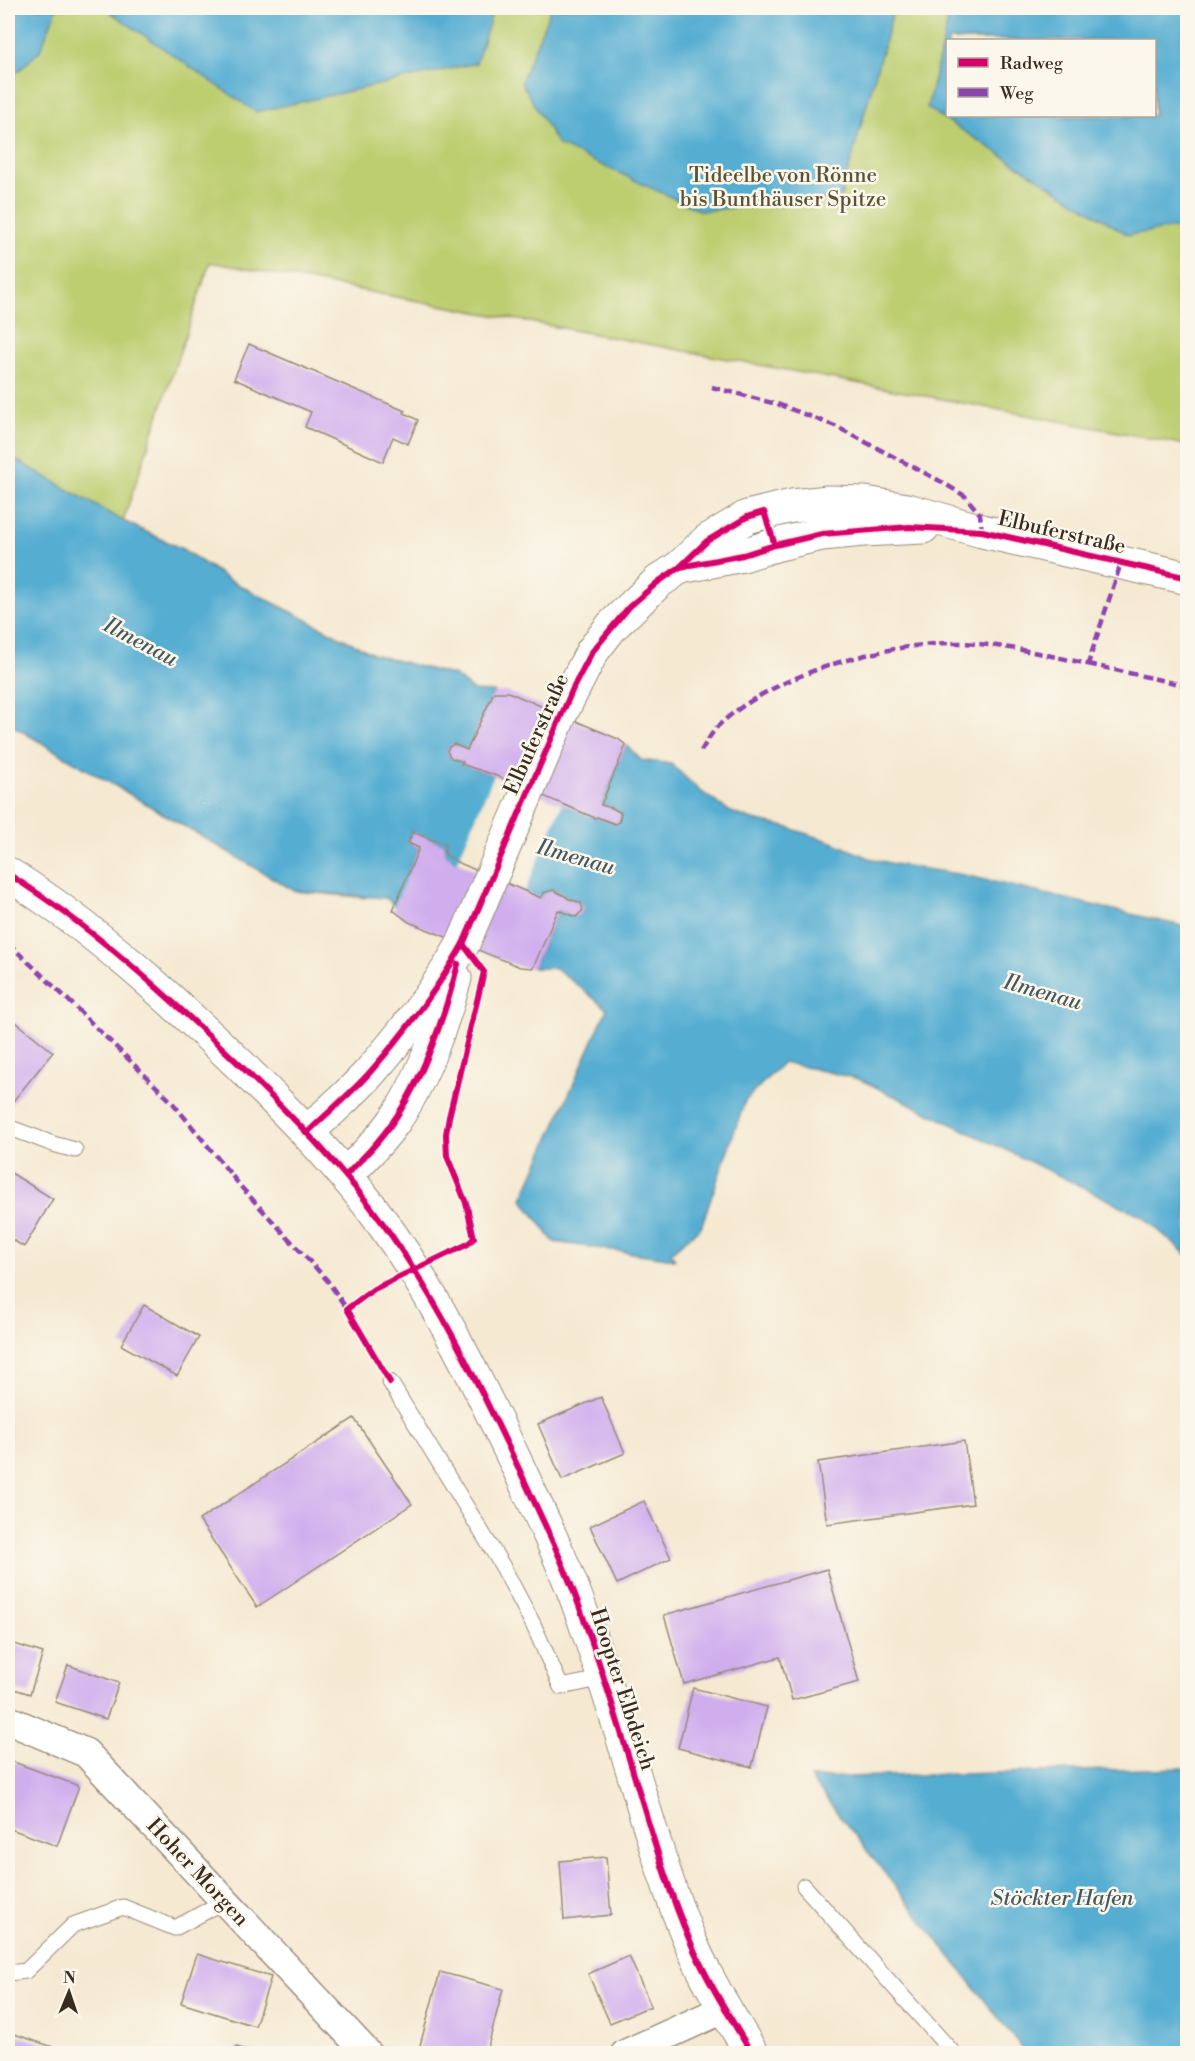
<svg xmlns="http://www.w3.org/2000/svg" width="1195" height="2061" font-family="'Libre Bodoni',serif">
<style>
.green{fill:#bdce71;stroke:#7c7c48;stroke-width:1.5;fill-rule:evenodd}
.water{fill:#55add2;stroke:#486c78;stroke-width:1.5;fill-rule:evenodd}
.pier{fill:#f5e9d2}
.building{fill:#d0aeee}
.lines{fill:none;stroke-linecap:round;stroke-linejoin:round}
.service-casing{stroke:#988a78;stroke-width:17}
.minor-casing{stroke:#988a78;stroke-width:31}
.tertiary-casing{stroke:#988a78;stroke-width:35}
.service{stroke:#fff;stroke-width:15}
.minor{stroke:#fff;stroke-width:28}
.tertiary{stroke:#fff;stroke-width:33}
.quiet{stroke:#8e44ad;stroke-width:4.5;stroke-dasharray:9 4.5;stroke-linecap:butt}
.cycleway-casing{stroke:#fbf7ec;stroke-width:10}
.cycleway{stroke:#d6006c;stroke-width:6}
.labels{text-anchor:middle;stroke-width:5;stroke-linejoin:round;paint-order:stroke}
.park-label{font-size:21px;fill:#5c5333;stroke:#fbf7ec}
.street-label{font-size:21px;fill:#3b2a1e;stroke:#fbf7ec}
.water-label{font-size:22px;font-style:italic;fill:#44585d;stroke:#fbf7ec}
</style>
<rect width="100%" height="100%" fill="#fbf7ec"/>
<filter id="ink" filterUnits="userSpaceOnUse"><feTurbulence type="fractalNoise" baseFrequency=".0167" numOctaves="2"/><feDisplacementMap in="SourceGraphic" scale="12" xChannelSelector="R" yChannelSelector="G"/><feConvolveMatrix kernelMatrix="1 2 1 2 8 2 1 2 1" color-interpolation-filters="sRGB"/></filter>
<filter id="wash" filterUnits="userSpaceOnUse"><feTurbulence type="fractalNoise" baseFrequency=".008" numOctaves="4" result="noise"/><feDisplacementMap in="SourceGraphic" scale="24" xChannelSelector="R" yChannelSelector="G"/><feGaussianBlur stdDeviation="1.35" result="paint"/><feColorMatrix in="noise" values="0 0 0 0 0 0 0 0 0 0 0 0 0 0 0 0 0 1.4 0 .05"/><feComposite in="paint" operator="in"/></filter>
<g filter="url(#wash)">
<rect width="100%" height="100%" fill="#f5e9d2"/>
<!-- green -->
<path class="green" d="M 8,8 L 1187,8 L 1187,445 L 210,262 L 123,521 L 182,549 L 229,580 L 375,655 L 455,676 L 365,898 L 295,891 L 8,723 ZM 948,40 L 1154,40 L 1154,116 L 948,116 Z"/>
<!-- water -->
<g class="water">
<path d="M 8,8 L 57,8 L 40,51 L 8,80 Z"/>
<path d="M 112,8 L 494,8 L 476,63 L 256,112 L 110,12 Z"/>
<path d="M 551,8 L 894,8 L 841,197 L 701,211 L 558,145 L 521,82 Z"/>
<path d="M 951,8 L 1187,8 L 1187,226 L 1128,235 L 927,108 ZM 1154,40 L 1154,116 L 948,116 L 948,40 Z"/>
<path d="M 8,455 L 123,521 L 182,549 L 229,580 L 375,655 L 455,676 L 474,691 L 494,692 L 467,750 C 460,745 452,741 447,751 L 451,758 L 463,762 L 462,764 L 494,775 L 595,818 L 597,817 L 615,824 L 619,822 L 621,813 L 612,808 L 601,805 L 626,745 L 641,760 L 671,764 L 699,790 L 731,812 L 753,820 L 786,827 L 832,842 L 869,858 L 894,864 L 964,875 L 1187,927 L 1187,1255 L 1142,1216 L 859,1079 L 783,1062 L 745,1101 L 701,1227 L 671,1252 L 675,1259 L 554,1242 L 522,1199 L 607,1009 L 556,968 L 533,968 L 558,910 L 576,917 L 583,910 L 581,903 L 567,898 L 567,897 L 553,890 L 543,893 L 541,898 L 536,896 L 457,862 L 445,854 L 445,844 L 412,832 L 408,843 L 419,848 L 396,907 L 386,898 L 295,891 L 8,723 Z"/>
<path d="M 1187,1768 L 1187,2054 L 1026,2053 L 810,1778 Z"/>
</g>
<!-- pier -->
<path class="pier" d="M 494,775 L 562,804 L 525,891 L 521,889 L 519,891 L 463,868 L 464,865 L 457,862 Z"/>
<g id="blocks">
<!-- building -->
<g class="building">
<path d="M 249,344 L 405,411 L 404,413 L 418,420 L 408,444 L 393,437 L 383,462 L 305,427 L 311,412 L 234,379 Z"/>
<path d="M 494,692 L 508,692 L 618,739 L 626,745 L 601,805 L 612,808 L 621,813 L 619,822 L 615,824 L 597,817 L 595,818 L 494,775 L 461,764 L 463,762 L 451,758 L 447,751 L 449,747 L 454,744 L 467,750 Z"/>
<path d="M 412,832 L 445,844 L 445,854 L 457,862 L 541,898 L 543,893 L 553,890 L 567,897 L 567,898 L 581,903 L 583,910 L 576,917 L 558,910 L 533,968 L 520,967 L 409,922 L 393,910 L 419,848 L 408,843 Z"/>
<path d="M 16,1022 L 53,1052 L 10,1105 L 8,1103 L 8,1033 Z"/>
<path d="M 8,1171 L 53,1199 L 24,1247 L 8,1237 Z"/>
<path d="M 144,1305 L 199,1337 L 177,1376 L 121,1345 Z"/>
<path d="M 601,1397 L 625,1453 L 562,1480 L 538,1424 Z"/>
<path d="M 354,1418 L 412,1504 L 257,1607 L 199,1520 Z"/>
<path d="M 964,1441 L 973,1504 L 827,1524 L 818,1462 Z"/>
<path d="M 644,1501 L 671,1558 L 617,1584 L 590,1526 Z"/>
<path d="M 827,1569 L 859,1682 L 792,1700 L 780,1657 L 684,1684 L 664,1615 Z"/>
<path d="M 8,1642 L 43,1653 L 30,1694 L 8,1687 Z"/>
<path d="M 68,1665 L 119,1683 L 106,1719 L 55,1702 Z"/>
<path d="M 693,1688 L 767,1707 L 752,1767 L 678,1748 Z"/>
<path d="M 8,1760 L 79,1786 L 57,1846 L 8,1828 Z"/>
<path d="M 606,1857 L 611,1915 L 564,1920 L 560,1861 Z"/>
<path d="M 197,1954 L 271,1977 L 255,2026 L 181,2003 Z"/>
<path d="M 629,1956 L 651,2006 L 610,2023 L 588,1974 Z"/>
<path d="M 440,1972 L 503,1989 L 486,2054 L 434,2054 L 419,2049 Z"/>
<path d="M 8,2032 L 59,2049 L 58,2054 L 8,2054 Z"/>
<path d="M 236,2047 L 257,2053 L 257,2054 L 234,2054 Z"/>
</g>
</g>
</g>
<g filter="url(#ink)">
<use href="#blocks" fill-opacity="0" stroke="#988a78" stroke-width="1.5"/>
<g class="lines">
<defs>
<g id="service">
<path d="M 8,1127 L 53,1144 L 75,1150"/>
<path d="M 390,1382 L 503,1567 L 533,1624 L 561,1687 L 605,1678"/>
<path d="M 804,1886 L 954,2054"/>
<path d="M 8,1973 L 26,1971 L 73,1925 L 123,1907 L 175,1928 L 225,1901"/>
</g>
<g id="minor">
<path d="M 8,1720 L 86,1753 L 368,2054"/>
<path d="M 625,2054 L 724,2009"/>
</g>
<g id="tertiary">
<path d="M 680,567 L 743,555 L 775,545 L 822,534 L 863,530 L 923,527"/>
<path d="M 8,874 C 93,927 168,996 240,1065 C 291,1116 342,1166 384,1225 C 438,1300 479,1385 519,1469 C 541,1517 565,1565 582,1614 C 605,1677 624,1741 643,1805 C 657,1851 671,1897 690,1941 C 707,1981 730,2017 752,2054"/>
<path d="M 308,1132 C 328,1112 352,1093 371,1071 C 406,1031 437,990 463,944 L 560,715 L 592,652 L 612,626 L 658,582 L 680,567 L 707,541 L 747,517 L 792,506 L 828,502 L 865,503 L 907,510 L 982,531 L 1188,578"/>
<path d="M 346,1175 C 363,1158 379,1142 393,1123 C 420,1085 443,1023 455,978"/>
</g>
</defs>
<!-- service casing -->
<use href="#service" class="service-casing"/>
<!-- minor casing -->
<use href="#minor" class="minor-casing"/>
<!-- tertiary casing -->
<use href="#tertiary" class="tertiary-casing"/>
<!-- service -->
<use href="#service" class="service"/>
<!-- minor -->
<use href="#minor" class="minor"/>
<!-- tertiary -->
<use href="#tertiary" class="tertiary"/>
<!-- quiet -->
<g class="quiet">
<path d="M 712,387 L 780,405 L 835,426 L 940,481 L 965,496 L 980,514 L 982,531"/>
<path d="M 1088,664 L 1188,686"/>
<path d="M 701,751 C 706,743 712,732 719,725 C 773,675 875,646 948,643 C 995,642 1042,654 1088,664 L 1121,563"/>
<path d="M 8,943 L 63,995 L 172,1102 L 242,1188 L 327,1280 L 349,1312"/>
</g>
<defs>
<g id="cycleway">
<path d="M 680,567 L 743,555 L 775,545 L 822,534 L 909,527 L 982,531 L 1188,578"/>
<path d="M 8,874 C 93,927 168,996 240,1065 C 291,1116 342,1166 384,1225 C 438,1300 479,1385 519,1469 C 541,1517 565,1565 582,1614 C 605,1677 624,1741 643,1805 C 657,1851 671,1897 690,1941 C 707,1981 730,2017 752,2054"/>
<path d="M 308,1132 C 328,1112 352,1093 371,1071 C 406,1031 437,990 463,944 L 574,686 L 592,652 L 629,607 L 658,582 L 680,567 L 707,541 L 747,517 L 764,512 L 775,545"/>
<path d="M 346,1175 C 363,1158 379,1142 392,1123 C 423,1080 445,1015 458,964"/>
<path d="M 390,1382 L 347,1309 L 374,1289 L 468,1244 L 474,1238 L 466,1203 L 447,1156 L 446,1134 L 449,1117 L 484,972 L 463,944"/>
</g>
</defs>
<!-- cycleway casing -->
<use href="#cycleway" class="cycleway-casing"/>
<!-- cycleway -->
<use href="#cycleway" class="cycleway"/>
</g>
</g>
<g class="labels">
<!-- park labels -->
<g class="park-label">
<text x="783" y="182">Tideelbe von Rönne<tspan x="783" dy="24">bis Bunthäuser Spitze</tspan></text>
</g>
<!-- street labels -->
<g class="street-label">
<text transform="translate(1062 532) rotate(13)" y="7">Elbuferstraße</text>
<text transform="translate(536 734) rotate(-66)" y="7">Elbuferstraße</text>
<text transform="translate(623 1689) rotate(72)" y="7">Hoopter Elbdeich</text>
<text transform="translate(198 1872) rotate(47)" y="7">Hoher Morgen</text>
</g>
<!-- water labels -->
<g class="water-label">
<text transform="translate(141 641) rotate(28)" y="8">Ilmenau</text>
<text transform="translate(576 856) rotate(16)" y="8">Ilmenau</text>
<text transform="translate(1043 991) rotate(16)" y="8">Ilmenau</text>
<text x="1062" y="1905">Stöckter Hafen</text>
</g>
</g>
<!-- margin -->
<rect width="1195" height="2061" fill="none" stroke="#fbf7ec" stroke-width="30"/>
<!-- legend -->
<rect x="946" y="39" width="210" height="78" fill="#fbf7ec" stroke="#aea59a" stroke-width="1.5"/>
<rect x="958" y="58" width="30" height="9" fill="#d6006c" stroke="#aea59a" stroke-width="1.5"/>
<text x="1000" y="69" font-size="18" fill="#3b2a1e">Radweg</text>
<rect x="958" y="88" width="30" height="9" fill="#8e44ad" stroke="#aea59a" stroke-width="1.5"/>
<text x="1000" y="99" font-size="18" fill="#3b2a1e">Weg</text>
<!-- north arrow -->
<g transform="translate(69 1992) rotate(2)" stroke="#fbf7ec" stroke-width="4.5" paint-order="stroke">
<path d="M0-4.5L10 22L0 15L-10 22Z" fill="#3b2a1e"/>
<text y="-9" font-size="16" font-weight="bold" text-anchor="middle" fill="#3b2a1e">N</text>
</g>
</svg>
